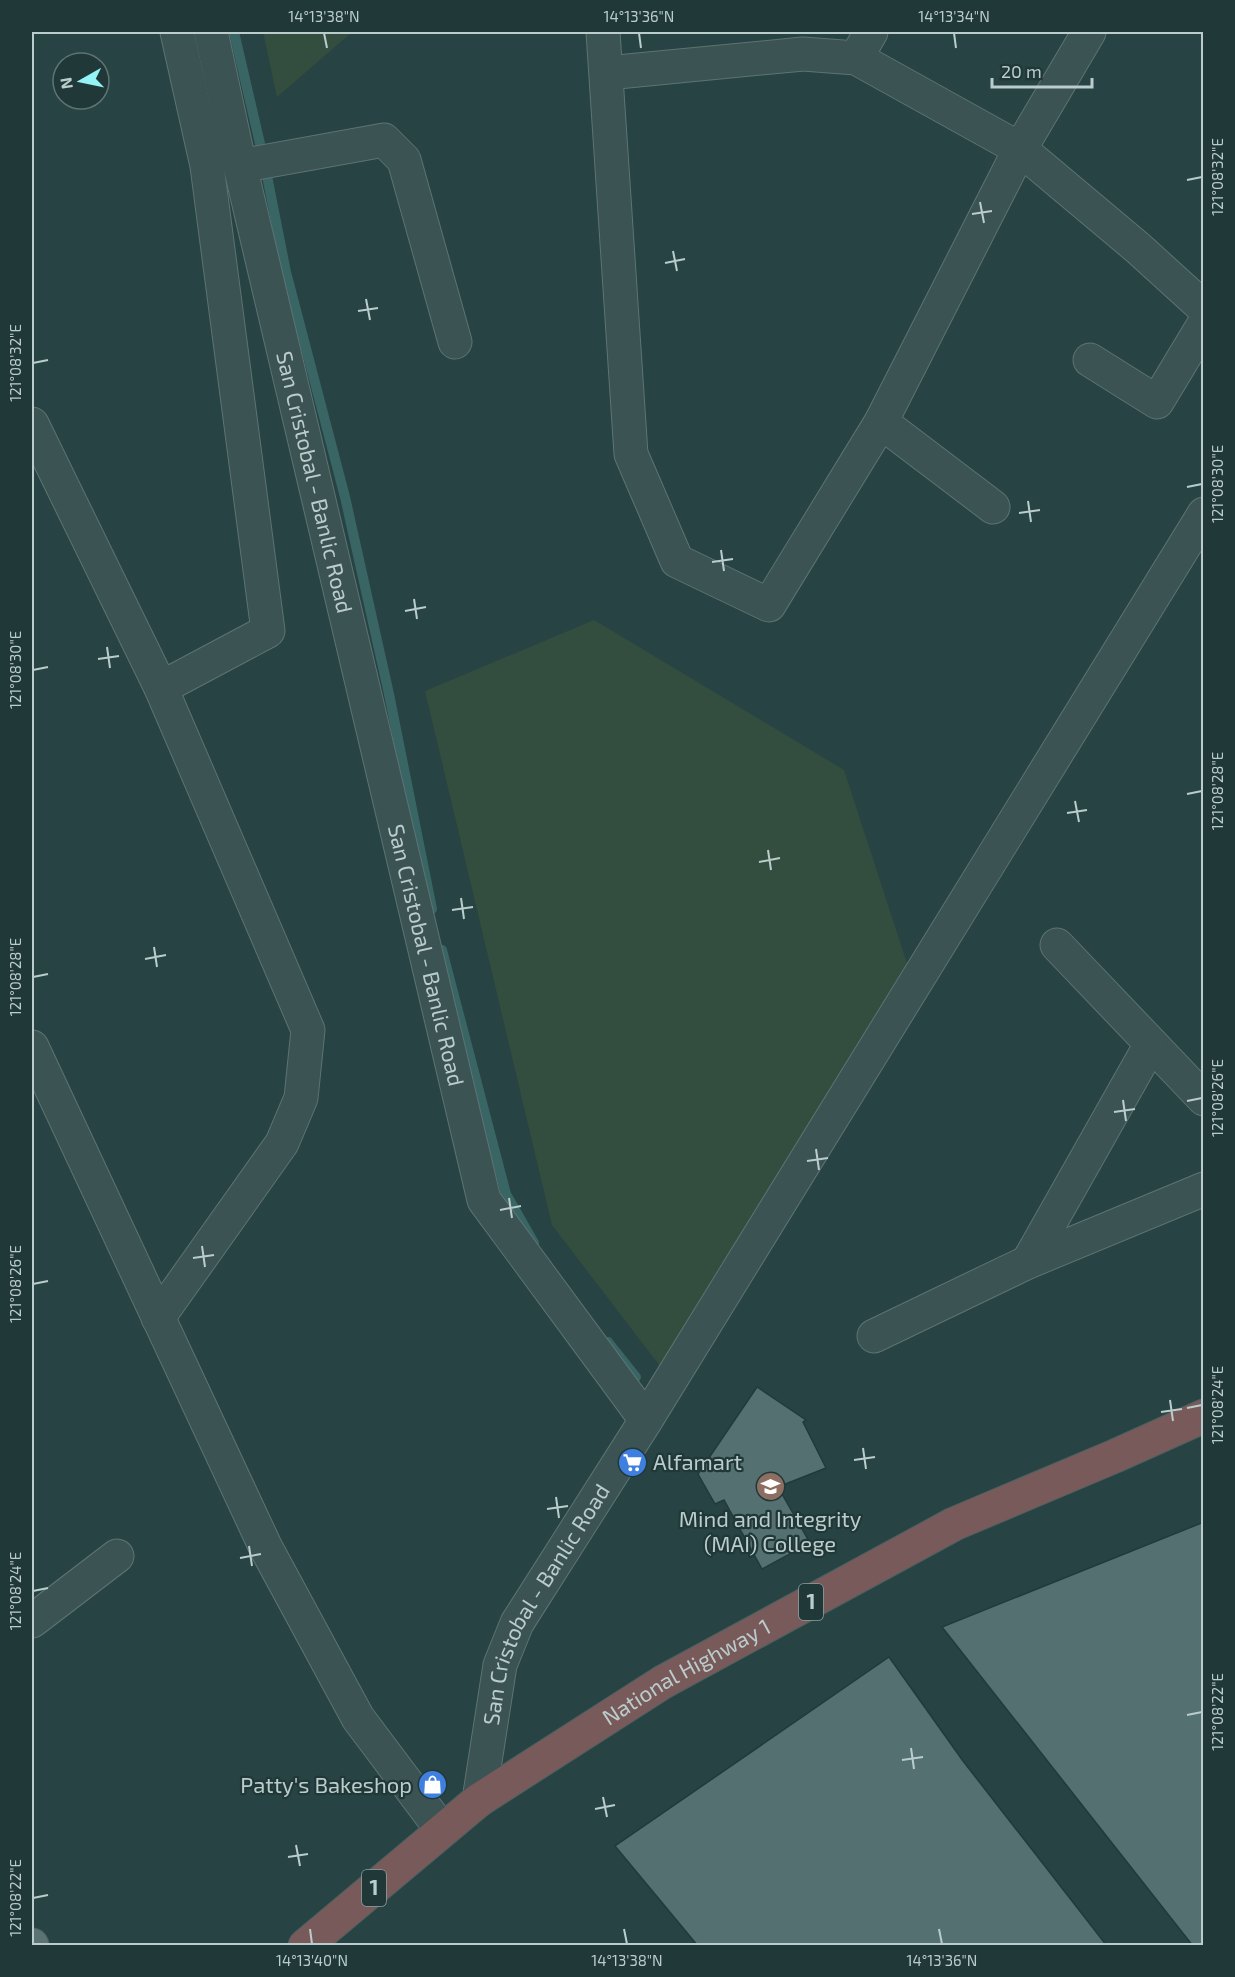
<svg xmlns="http://www.w3.org/2000/svg" width="1235" height="1977" font-family="'Exo 2',sans-serif">
<style>
.green{fill:#334d3e}
.lines{fill:none;stroke-linecap:round;stroke-linejoin:round}
.stream{stroke:#396565;stroke-width:10}
.building{fill:#547070;stroke:#233a3a;stroke-width:1.5}
.minor-casing{stroke:#5e7373;stroke-width:35}
.major-casing{stroke:#495f5f;stroke-width:35}
.highway-casing{stroke:#4a6060;stroke-width:35}
.minor{stroke:#3c5353;stroke-width:33}
.major{stroke:#5b7373;stroke-width:33}
.highway{stroke:#795a5a;stroke-width:33}
.ticks{fill:none;stroke:#bacccc;stroke-width:2}
.labels{text-anchor:middle;stroke-width:4.5;stroke-linejoin:round;paint-order:stroke}
.shield{fill:#213838;stroke:#8ca0a0;stroke-width:1.5}
.shield-label{font-size:21px;font-weight:bold;fill:#bacccc}
.street-label{font-size:22px;fill:#bacccc;stroke:#213838}
.poi-label{font-size:22px;fill:#bacccc;stroke:#213838;text-anchor:start}
.neatline{fill:none;stroke:#bacccc;stroke-width:2}
.ticks-label{font-size:15px;text-anchor:middle;fill:#bacccc}
</style>
<rect width="100%" height="100%" fill="#284343"/>
<!-- green -->
<g class="green">
<path d="M 263,32 L 352,32 L 277,97 Z"/>
<path d="M 594,620 L 844,770 L 914,985 L 666,1374 L 552,1225 L 425,691 Z"/>
</g>
<g class="lines">
<!-- stream -->
<g class="stream">
<path d="M 234,32 L 261,148"/>
<path d="M 266,171 L 286,272 L 345,497 L 389,694 L 432,909"/>
<path d="M 442,950 L 506,1194 L 534,1243"/>
<path d="M 608,1342 L 636,1377"/>
</g>
</g>
<!-- building -->
<g class="building">
<path d="M 757,1387 L 806,1420 L 803,1422 L 826,1468 L 778,1487 L 810,1543 L 762,1569 L 724,1500 L 715,1504 L 698,1474 Z"/>
<path d="M 1204,1522 L 1204,1946 L 1193,1946 L 942,1627 Z"/>
<path d="M 889,1657 L 963,1761 L 1107,1946 L 698,1946 L 615,1846 Z"/>
</g>
<g class="lines">
<defs>
<g id="minor">
<path id="s1" d="M 211,32 L 240,166 L 484,1200 L 646,1420"/>
<path d="M 603,32 L 631,454 L 677,561 L 769,605 L 881,422 L 1020,149 L 1089,32"/>
<path d="M 856,58 L 871,32"/>
<path d="M 607,73 L 803,54 L 856,58 L 1020,149 L 1138,248 L 1204,308"/>
<path d="M 240,166 L 384,140 L 404,160 L 455,342"/>
<path d="M 1090,360 L 1157,402 L 1204,324"/>
<path d="M 881,422 L 993,507"/>
<path d="M 32,424 L 161,688 L 308,1030 L 301,1098 L 282,1143 L 158,1318"/>
<path d="M 161,688 L 268,631 L 207,166 L 177,32"/>
<path d="M 1057,945 L 1204,1099"/>
<path d="M 32,1047 L 265,1546 L 358,1718 L 442,1830"/>
<path d="M 1028,1262 L 1151,1044"/>
<path d="M 874,1336 L 1028,1262 L 1204,1189"/>
<path d="M 32,1621 L 117,1556"/>
<path id="s2" d="M 479,1800 L 500,1665 L 517,1623 L 646,1420 L 1204,514"/>
</g>
<path id="major" d="M 32,1945 L 32,1946"/>
<g id="highway">
<path id="s3" d="M 305,1946 L 479,1800 L 663,1682 L 954,1524 L 1115,1456 L 1204,1416"/>
</g>
</defs>
<!-- minor casing -->
<use href="#minor" class="minor-casing"/>
<!-- major casing -->
<use href="#major" class="major-casing"/>
<!-- highway casing -->
<use href="#highway" class="highway-casing"/>
<!-- minor -->
<use href="#minor" class="minor"/>
<!-- major -->
<use href="#major" class="major"/>
<!-- highway -->
<use href="#highway" class="highway"/>
</g>
<!-- ticks -->
<path class="ticks" d="M 324,33 L 327,48M 639,33 L 641,48M 954,33 L 956,48M 1187,180 L 1202,177M 980,202 L 984,223M 972,214 L 992,211M 673,251 L 677,271M 665,263 L 685,259M 366,299 L 370,320M 358,311 L 378,308M 33,363 L 48,360M 1187,487 L 1202,484M 1028,501 L 1031,522M 1019,513 L 1040,510M 721,550 L 724,571M 712,562 L 733,559M 414,599 L 417,619M 405,611 L 426,607M 107,647 L 110,668M 98,659 L 119,656M 33,670 L 48,667M 1187,794 L 1202,791M 1075,801 L 1079,822M 1067,813 L 1087,810M 768,850 L 771,870M 759,862 L 780,858M 461,898 L 464,919M 452,910 L 473,907M 154,947 L 157,967M 145,959 L 166,955M 33,977 L 48,974M 1123,1100 L 1126,1121M 1187,1101 L 1202,1098M 1114,1112 L 1135,1109M 816,1149 L 819,1170M 807,1161 L 828,1158M 509,1198 L 512,1218M 500,1210 L 521,1206M 202,1246 L 205,1267M 193,1258 L 214,1255M 33,1284 L 48,1281M 1170,1400 L 1173,1421M 1187,1408 L 1202,1405M 1161,1412 L 1182,1409M 863,1448 L 866,1469M 854,1460 L 875,1457M 556,1497 L 559,1518M 547,1509 L 568,1506M 249,1546 L 252,1566M 240,1558 L 261,1554M 33,1591 L 48,1588M 1187,1715 L 1202,1712M 911,1748 L 914,1769M 902,1760 L 923,1757M 603,1797 L 607,1817M 595,1809 L 615,1805M 296,1845 L 300,1866M 288,1857 L 308,1854M 33,1898 L 48,1895M 310,1929 L 312,1944M 624,1929 L 627,1944M 939,1929 L 942,1944"/>
<!-- icons -->
<defs>
<symbol id="supermarket-disc" viewBox="-11 -11 22 22"><circle r="9.5" fill="#3f7fe0" stroke="#213838"/><path d="M-6-5.5h2.5l.6 2H6L4.5 2H-2.5L-4.4-4H-6ZM-1.5 3.2a1.3 1.3 0 1 0 .1 0ZM3 3.2a1.3 1.3 0 1 0 .1 0Z" fill="#fff"/></symbol>
<symbol id="university-disc" viewBox="-11 -11 22 22"><circle r="9.5" fill="#8d6e63" stroke="#213838"/><path d="M0-5L7-2L0 1L-7-2ZM-4 1L0 2.5L4 1V4Q0 6-4 4Z" fill="#fff"/></symbol>
<symbol id="shop-disc" viewBox="-11 -11 22 22"><circle r="9.5" fill="#3f7fe0" stroke="#213838"/><path d="M-5-2.5h2.3a2.7 3.5 0 0 1 5.4 0H5L5.5 6h-11ZM-1.5-2.5h3a1.5 2.3 0 0 0-3 0Z" fill="#fff"/></symbol>
</defs>
<g fill-rule="evenodd">
<use href="#supermarket-disc" x="616" y="1446" width="33" height="33"/>
<use href="#university-disc" x="754" y="1470" width="33" height="33"/>
<use href="#shop-disc" x="416" y="1768" width="33" height="33"/>
</g>
<g class="labels">
<!-- shield labels -->
<g class="shield">
<rect x="799" y="1584" width="24" height="36" rx="4.5"/>
<rect x="362" y="1870" width="24" height="36" rx="4.5"/>
</g>
<g class="shield-label">
<text x="811" y="1609">1</text>
<text x="374" y="1895">1</text>
</g>
<!-- street labels -->
<g class="street-label">
<text dy="8" stroke="none"><textPath href="#s1" startOffset="462">San Cristobal - Banlic Road</textPath></text>
<text dy="8" stroke="none"><textPath href="#s1" startOffset="948">San Cristobal - Banlic Road</textPath></text>
<text dy="8" stroke="none"><textPath href="#s2" startOffset="210">San Cristobal - Banlic Road</textPath></text>
<text dy="8" stroke="none"><textPath href="#s3" startOffset="471">National Highway 1</textPath></text>
</g>
<!-- poi labels -->
<g class="poi-label">
<text x="653" y="1470">Alfamart</text>
<text x="770" y="1527" text-anchor="middle">Mind and Integrity<tspan x="770" dy="25">(MAI) College</tspan></text>
<text x="412" y="1793" text-anchor="end">Patty's Bakeshop</text>
</g>
</g>
<!-- border -->
<rect width="1235" height="1977" fill="none" stroke="#213838" stroke-width="66"/>
<!-- north arrow -->
<g transform="translate(81 81) rotate(261)"><circle r="28" fill="#213838" stroke="#5e7373" stroke-width="1.5"/>
<path d="M0-4.5L10 22L0 15L-10 22Z" fill="#95f3f6"/>
<text y="-9" font-size="16" font-weight="bold" text-anchor="middle" fill="#bacccc">N</text>
</g>
<!-- scale -->
<path d="M992 78v9h100v-9" fill="none" stroke="#bacccc" stroke-width="3"/>
<text x="1001" y="78" font-size="18" fill="#bacccc" stroke="#213838" stroke-width="4.5" paint-order="stroke">20 m</text>
<rect x="33" y="33" width="1169" height="1911" class="neatline"/>
<g class="ticks-label">
<text x="324" y="22">14°13'38"N</text>
<text x="639" y="22">14°13'36"N</text>
<text x="954" y="22">14°13'34"N</text>
<text transform="translate(1218 177) rotate(-90)" y="5">121°08'32"E</text>
<text transform="translate(16 363) rotate(-90)" y="5">121°08'32"E</text>
<text transform="translate(1218 484) rotate(-90)" y="5">121°08'30"E</text>
<text transform="translate(16 670) rotate(-90)" y="5">121°08'30"E</text>
<text transform="translate(1218 791) rotate(-90)" y="5">121°08'28"E</text>
<text transform="translate(16 977) rotate(-90)" y="5">121°08'28"E</text>
<text transform="translate(1218 1098) rotate(-90)" y="5">121°08'26"E</text>
<text transform="translate(16 1284) rotate(-90)" y="5">121°08'26"E</text>
<text transform="translate(1218 1405) rotate(-90)" y="5">121°08'24"E</text>
<text transform="translate(16 1591) rotate(-90)" y="5">121°08'24"E</text>
<text transform="translate(1218 1712) rotate(-90)" y="5">121°08'22"E</text>
<text transform="translate(16 1898) rotate(-90)" y="5">121°08'22"E</text>
<text x="312" y="1966">14°13'40"N</text>
<text x="627" y="1966">14°13'38"N</text>
<text x="942" y="1966">14°13'36"N</text>
</g>
</svg>
